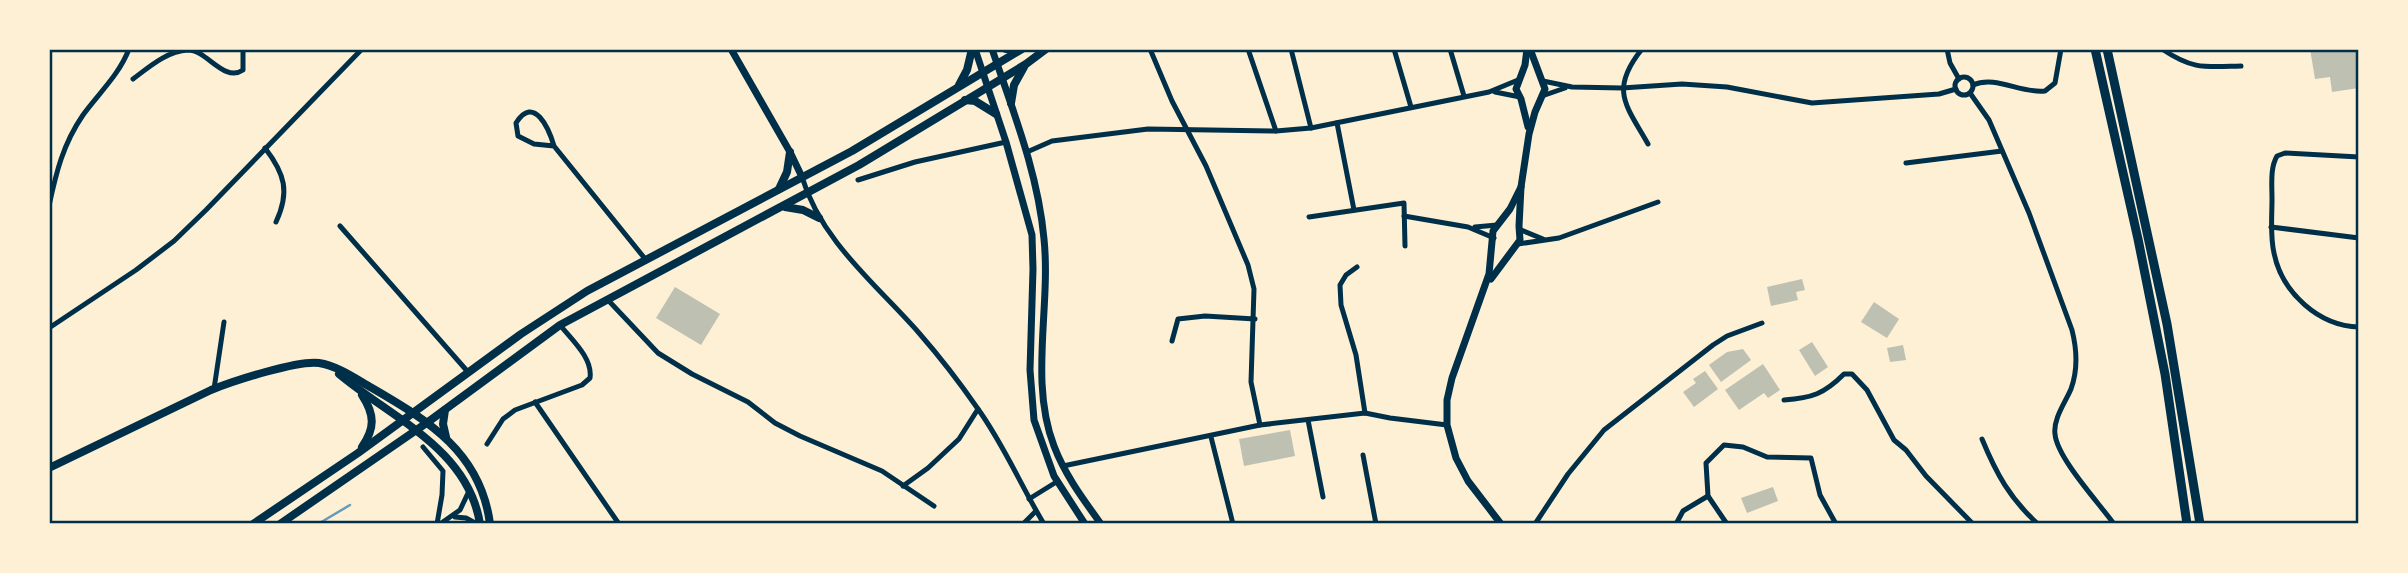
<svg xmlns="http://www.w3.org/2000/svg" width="2408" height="573" font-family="Cabin,sans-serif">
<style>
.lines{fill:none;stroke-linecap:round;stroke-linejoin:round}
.stream{stroke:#669bbc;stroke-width:2.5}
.building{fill:#bec0b2}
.minor{stroke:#003049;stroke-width:5}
.tertiary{stroke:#003049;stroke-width:7}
.secondary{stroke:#003049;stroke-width:8}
.trunk{stroke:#003049;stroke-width:9}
.neatline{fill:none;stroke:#003049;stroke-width:2.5}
</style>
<rect width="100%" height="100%" fill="#fdf0d5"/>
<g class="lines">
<!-- stream -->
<path class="stream" d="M 318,524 L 350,505"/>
</g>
<!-- building -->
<g class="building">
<path d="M 2310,49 L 2359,49 L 2359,88 L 2332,92 L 2330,77 L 2315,79 Z"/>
<path d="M 1802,279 L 1805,290 L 1796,292 L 1798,300 L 1771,306 L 1767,287 Z"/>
<path d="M 675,287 L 720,314 L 701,345 L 656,318 Z"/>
<path d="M 1874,302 L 1899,319 L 1887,338 L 1861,322 Z"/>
<path d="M 1812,342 L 1828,367 L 1815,376 L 1799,350 Z"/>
<path d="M 1903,345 L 1906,360 L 1890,362 L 1887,348 Z"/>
<path d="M 1743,349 L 1751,360 L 1721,382 L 1709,365 L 1727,352 Z"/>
<path d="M 1763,364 L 1780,390 L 1768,398 L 1764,393 L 1739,410 L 1725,390 Z"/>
<path d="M 1705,371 L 1718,389 L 1694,407 L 1683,392 L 1696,383 L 1693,379 Z"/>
<path d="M 1290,430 L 1295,456 L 1244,466 L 1239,439 Z"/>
<path d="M 1773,487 L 1778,501 L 1747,513 L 1741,498 Z"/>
</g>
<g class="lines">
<!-- minor -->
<g class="minor">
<path d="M 1150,49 L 1172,101 L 1206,166 L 1248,265 L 1254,289 L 1251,382 L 1260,425"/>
<path d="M 1248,49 L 1276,131"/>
<path d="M 1291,49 L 1311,128"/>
<path d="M 1394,49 L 1411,107"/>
<path d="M 1450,49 L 1464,96"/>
<path d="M 1642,49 C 1609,90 1626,105 1648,144"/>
<path d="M 1947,49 L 1950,63 L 1959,79"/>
<path d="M 2162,49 C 2193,70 2205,67 2241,66"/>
<circle cx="1964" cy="86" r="9"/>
<path d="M 133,79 C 149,67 167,51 188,50 C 207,50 224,83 243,70 L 243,49"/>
<path d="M 1543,81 L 1572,87 L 1622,88 L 1682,84 L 1727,87 L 1812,103 L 1939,94 L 1956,89"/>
<path d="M 1973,85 C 1996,75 2021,94 2045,91 L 2055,83 L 2061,49"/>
<path d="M 1495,92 L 1520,97"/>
<path d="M 1970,93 L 1989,120 L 2029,213 L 2072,330 C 2077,350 2078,370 2071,389 C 2065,403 2053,419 2055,434 C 2057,458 2099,503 2114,524"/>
<path d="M 1542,96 L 1565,88"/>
<path d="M 1337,123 L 1354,210"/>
<path d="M 554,146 L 534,144 L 518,136 L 516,123 C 534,94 549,129 554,146 L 646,260"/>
<path d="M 265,148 C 285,174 290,192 276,222"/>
<path d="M 1027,152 L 1052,141 L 1148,129 L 1276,131 L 1311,128 L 1489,92 L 1518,80"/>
<path d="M 2359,157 L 2285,153 L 2277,156 C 2270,168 2272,184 2272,199 C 2272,217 2270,236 2274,253 C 2282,293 2319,326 2359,327"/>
<path d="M 1906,163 L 2002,151"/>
<path d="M 802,177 C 821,241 876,284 919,333 C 940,357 960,383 978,409 C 1004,445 1021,486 1044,524"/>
<path d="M 858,180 L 915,162 L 1006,142"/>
<path d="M 49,206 C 56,173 63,144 83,115 C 99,93 119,75 129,49"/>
<path d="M 1404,216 L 1468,227 L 1494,238"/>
<path d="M 1309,217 L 1404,203 L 1405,246"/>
<path d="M 340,226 L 468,372"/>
<path d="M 1475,227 L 1497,225"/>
<path d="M 2271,227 L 2359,238"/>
<path d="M 1521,230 L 1543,239"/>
<path d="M 1518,244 L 1559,238 L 1658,202"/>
<path d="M 1357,267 L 1346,275 L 1340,285 L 1341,305 L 1356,355 L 1365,413"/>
<path d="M 607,299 L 658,353 L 692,374 L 748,402 L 775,423 L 800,436 L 882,471 L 934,506"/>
<path d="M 49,328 L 136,270 L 174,241 L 206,210 L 362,49"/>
<path d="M 1172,341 L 1178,319 L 1205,316 L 1255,319"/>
<path d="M 214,389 L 224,322"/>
<path d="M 1784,400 C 1812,398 1824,394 1844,374 L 1852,374 L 1867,390 L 1894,440 L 1906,450 L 1926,476 L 1973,524"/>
<path d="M 535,402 L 619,524"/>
<path d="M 1308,420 L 1323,497"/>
<path d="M 1211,437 L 1233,524"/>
<path d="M 1982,439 C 1996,473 2010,499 2038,524"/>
<path d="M 487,444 L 503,419 L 515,410 L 582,385 L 590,378 C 593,358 571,339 560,325"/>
<path d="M 423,447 L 443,471 L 442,495 L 437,524"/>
<path d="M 1363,455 L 1376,524"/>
<path d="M 1063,466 L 1260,425 L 1365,413 L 1390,418 L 1447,425"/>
<path d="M 903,486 L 928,468 L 959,439 L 978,409"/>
<path d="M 1029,499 L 1058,481"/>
<path d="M 455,517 L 466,518 L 477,524"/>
<path d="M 440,524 L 460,510 L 469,491"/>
<path d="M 1023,524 L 1036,511"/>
<path d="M 1535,524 L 1568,474 L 1604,430 L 1713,345 L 1727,336 L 1762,323"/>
<path d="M 1676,524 L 1683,511 L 1708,496"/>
<path d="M 1727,524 L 1708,496 L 1706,463 L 1724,445 L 1743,447 L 1767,457 L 1811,458 L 1820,495 L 1836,524"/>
</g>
<!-- tertiary -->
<g class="tertiary">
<path d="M 731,49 L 790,152 L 802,177"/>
<path d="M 975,49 L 1006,142 L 1032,235 L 1033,269 L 1030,370 L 1034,420 L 1054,476 L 1085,524"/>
<path d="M 992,49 C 1013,111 1038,173 1044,239 C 1051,307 1029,381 1054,446 C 1065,475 1083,499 1101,524"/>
<path d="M 1527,49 L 1525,65 L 1516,89 L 1521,99 L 1528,127"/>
<path d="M 1491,279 L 1520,240 L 1519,226 L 1521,187 L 1529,134 L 1535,112 L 1545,89 L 1530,49"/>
<path d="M 1501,524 L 1468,481 L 1456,458 L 1447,425 L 1447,400 L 1452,378 L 1489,274 L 1493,231 L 1510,209 L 1521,187"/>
</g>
<!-- secondary -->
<g class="secondary">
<path d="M 1006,49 L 1020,49"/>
<path d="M 959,85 L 967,70 L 972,49"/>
<path d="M 965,100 L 975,101 L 996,114"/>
<path d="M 1011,103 L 1014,85 L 1024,67"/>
<path d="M 779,189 L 787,172 L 790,152"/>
<path d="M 785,207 L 803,210 L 819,218"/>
<path d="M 339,374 C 391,418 468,448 480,524"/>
<path d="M 445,410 L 443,424 L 446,437"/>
<path d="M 362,447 C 375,428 375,415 362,395"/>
<path d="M 49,468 L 211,390 C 233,381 298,360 319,363 C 338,366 356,379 372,388 C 429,421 481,453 490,524"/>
<path d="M 253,524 L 358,453 L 521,334 L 587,291 L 852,151 L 1022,49"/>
<path d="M 280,524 L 428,422 L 560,325 L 859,165 L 1026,64 L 1046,49"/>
</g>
<!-- trunk -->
<g class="trunk">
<path d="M 2095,49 L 2138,239 L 2165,374 L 2187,524"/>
<path d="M 2107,49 L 2167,324 L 2200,524"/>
</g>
</g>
<!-- border -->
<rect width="2408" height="573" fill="none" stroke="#fdf0d5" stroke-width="102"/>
<rect x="51" y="51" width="2306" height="471" class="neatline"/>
</svg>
